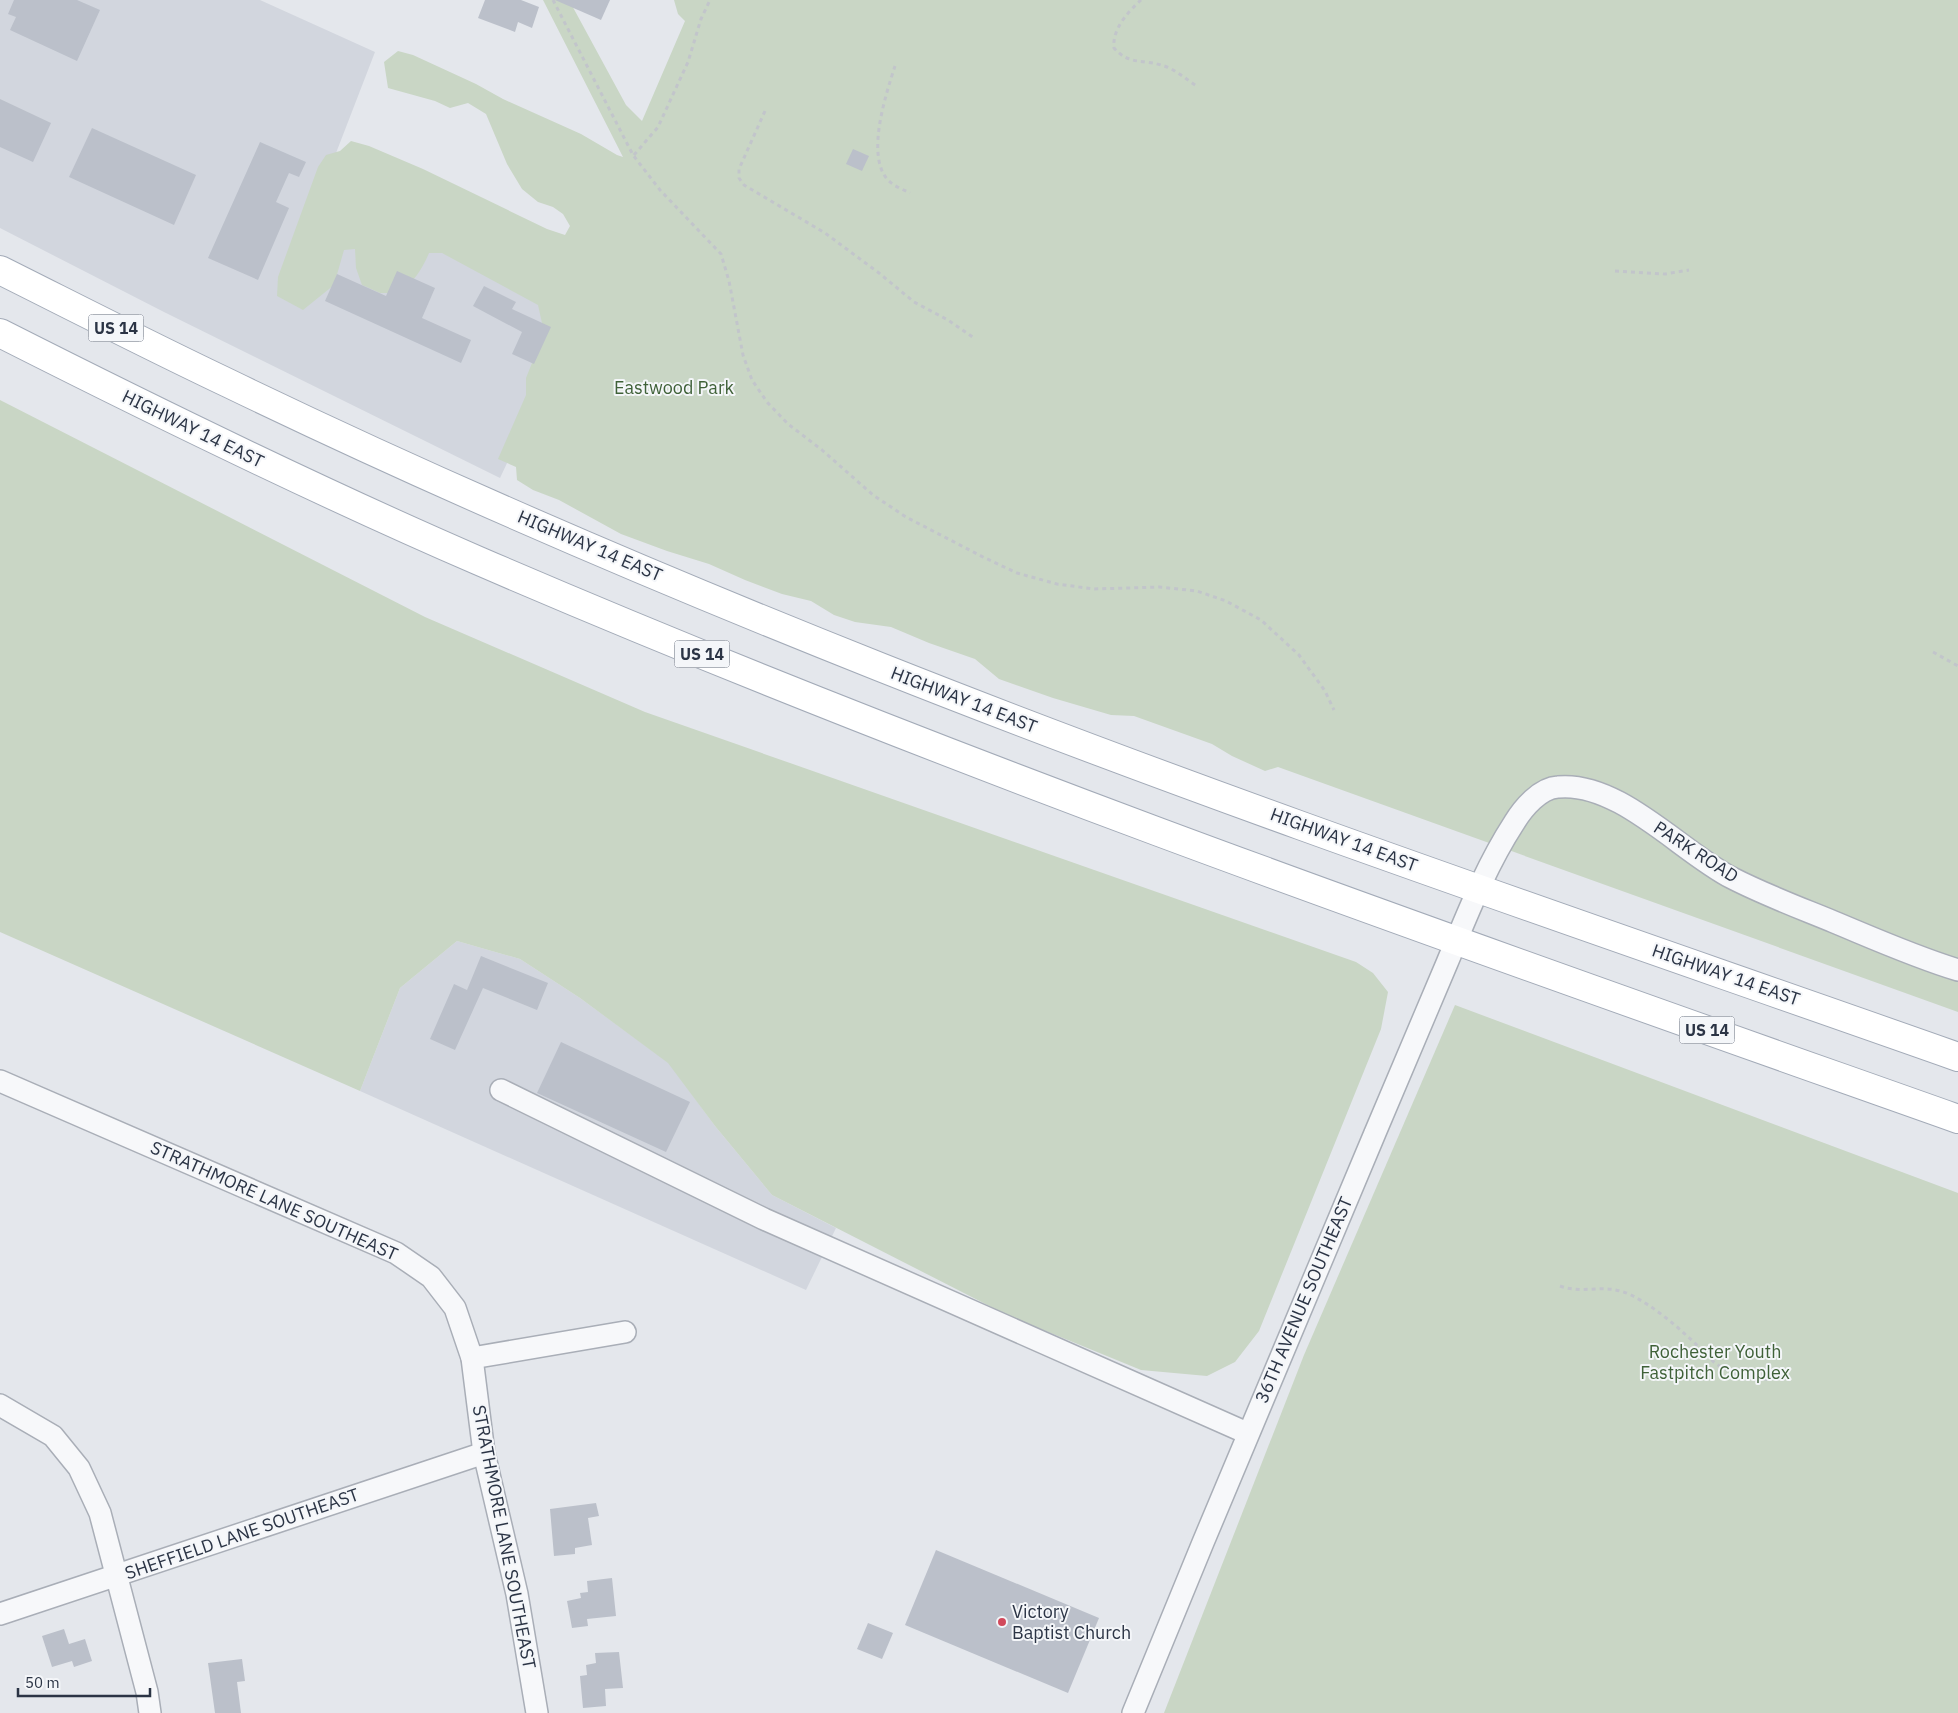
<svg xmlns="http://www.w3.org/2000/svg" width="1958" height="1713" font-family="'IBM Plex Sans',sans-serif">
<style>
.built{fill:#d2d6de}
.green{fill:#c9d6c5}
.building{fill:#bbc0ca}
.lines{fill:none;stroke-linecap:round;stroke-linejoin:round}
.minor-casing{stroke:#a9aeb7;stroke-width:24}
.major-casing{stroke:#a3abb8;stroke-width:30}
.path{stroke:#c2c5cb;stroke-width:3;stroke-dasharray:4 4;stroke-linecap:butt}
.minor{stroke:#f7f8fa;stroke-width:21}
.major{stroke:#fff;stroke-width:28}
.poi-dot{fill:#d1495b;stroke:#f4f6f9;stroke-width:2}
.labels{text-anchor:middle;stroke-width:4;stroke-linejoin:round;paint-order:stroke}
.shield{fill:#f4f6f9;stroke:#676e7b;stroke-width:1}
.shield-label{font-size:16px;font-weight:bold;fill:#2b3445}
.park-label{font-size:18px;fill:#3f6138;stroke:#f4f6f9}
.street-label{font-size:18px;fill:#2b3445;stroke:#f4f6f9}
.poi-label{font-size:18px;fill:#2b3445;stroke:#f4f6f9;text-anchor:start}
</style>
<rect width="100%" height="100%" fill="#e4e7ec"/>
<!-- built -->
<g class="built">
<path d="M 0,0 L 260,0 L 375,52 L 331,166 L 590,287 L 500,478 L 164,312 L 0,228 Z"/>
<path d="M 457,941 L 520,959 L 580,998 L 669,1063 L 715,1126 L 772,1195 L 836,1228 L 806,1290 L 360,1091 L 400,988 Z"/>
</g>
<!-- green -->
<g class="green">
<path d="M 543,0 L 569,0 L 626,105 L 642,121 L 685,21 L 678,14 L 674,0 L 1958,0 L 1958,1012 L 1278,767 L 1265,771 L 1232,756 L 1212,744 L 1134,716 L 1111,715 L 1053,698 L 999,679 L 975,659 L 929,643 L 891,627 L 855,622 L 834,615 L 811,601 L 782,594 L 745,580 L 709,564 L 667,551 L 621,534 L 559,500 L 533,490 L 517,480 L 516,467 L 498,459 L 526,395 L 526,378 L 536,353 L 542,323 L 538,305 L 442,253 L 429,253 C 422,270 413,282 400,293 L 380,293 L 362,285 L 356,268 L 355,249 L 344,250 L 334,285 L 303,310 L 277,296 L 278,277 L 318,167 L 326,155 L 340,151 L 351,141 L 369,146 L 423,169 L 547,229 L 565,235 L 570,226 L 563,214 L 553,207 L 538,202 L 522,189 L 507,164 L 486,114 L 468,103 L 450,108 L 435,101 L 388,88 L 384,62 L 398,51 L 413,55 L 476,84 L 503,99 L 581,134 L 617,155 L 623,157 Z"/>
<path d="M 0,400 L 425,617 L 645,712 L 1356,962 L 1373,973 L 1388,992 L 1381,1029 L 1259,1331 L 1235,1362 L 1207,1376 L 1141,1370 L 1007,1315 L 772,1195 L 715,1126 L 668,1063 L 580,998 L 520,959 L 457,941 L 400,988 L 360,1091 L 0,932 Z"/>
<path d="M 1455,1005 L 1958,1193 L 1958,1713 L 1164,1713 L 1304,1355 Z"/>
</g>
<!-- building -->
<g class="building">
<path d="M 14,0 L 77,0 L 100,10 L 77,61 L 10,30 L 16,17 L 8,14 Z"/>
<path d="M 485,0 L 521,0 L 539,7 L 532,28 L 518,22 L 515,32 L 478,18 Z"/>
<path d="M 555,0 L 610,0 L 601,20 Z"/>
<path d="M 0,99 L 51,123 L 33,162 L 0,147 Z"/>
<path d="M 92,128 L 196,175 L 174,225 L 69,177 Z"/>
<path d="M 260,142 L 306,162 L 299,177 L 289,173 L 276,202 L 289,208 L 258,280 L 208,258 Z"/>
<path d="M 853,149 L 869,156 L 862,171 L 846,164 Z"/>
<path d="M 397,271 L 435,288 L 422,318 L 471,340 L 461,363 L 325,301 L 337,274 L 386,296 Z"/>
<path d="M 484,286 L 516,302 L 512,309 L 551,327 L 534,364 L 512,354 L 522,332 L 473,306 Z"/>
<path d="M 481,956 L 548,983 L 537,1010 L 483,988 L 455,1050 L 430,1039 L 454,984 L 467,990 Z"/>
<path d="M 561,1042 L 690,1102 L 666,1152 L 537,1093 Z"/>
<path d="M 596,1503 L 599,1516 L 588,1518 L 592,1545 L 575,1548 L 575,1554 L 554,1556 L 550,1509 Z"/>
<path d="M 936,1550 L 1099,1618 L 1068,1693 L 905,1625 Z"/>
<path d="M 612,1578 L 616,1616 L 587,1619 L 588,1626 L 572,1628 L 567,1601 L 581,1598 L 580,1593 L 588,1592 L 587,1581 Z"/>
<path d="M 868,1623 L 893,1633 L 882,1659 L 857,1649 Z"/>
<path d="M 64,1629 L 69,1644 L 85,1639 L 92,1661 L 74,1667 L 72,1661 L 52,1667 L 42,1636 Z"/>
<path d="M 619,1652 L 623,1688 L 605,1689 L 606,1706 L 583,1708 L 580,1676 L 587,1675 L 586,1665 L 596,1663 L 595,1653 Z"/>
<path d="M 242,1659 L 245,1681 L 237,1682 L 241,1713 L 215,1713 L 208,1663 Z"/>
</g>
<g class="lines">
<defs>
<g id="minor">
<path d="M 0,1081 L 396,1253 L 431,1277 L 455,1308 L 472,1358 L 484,1453 L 517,1594 L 537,1713"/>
<path d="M 501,1090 L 764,1219 L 1247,1433"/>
<path d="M 472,1358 L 625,1332"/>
<path d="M 0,1405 L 53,1436 L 79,1468 L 100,1513 L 147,1692 L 150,1713"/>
<path d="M 0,1614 L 484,1453"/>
<path d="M 1133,1713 C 1212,1519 1293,1326 1375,1133 C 1399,1076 1423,1019 1447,963 C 1467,915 1486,866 1514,823 C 1523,808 1540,788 1558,787 C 1619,781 1681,852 1732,878 C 1765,895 1800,908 1834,922 C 1875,939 1915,957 1958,970"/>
</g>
<g id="major">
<path d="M 0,270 C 76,308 152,347 228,383 C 441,486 661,580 880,667 C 1235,808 1598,930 1958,1057"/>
<path d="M 0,333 C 158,413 317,491 479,561 C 963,770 1461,943 1958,1119"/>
</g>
</defs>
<!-- minor casing -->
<use href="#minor" class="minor-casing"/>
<!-- major casing -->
<use href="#major" class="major-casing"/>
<!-- path -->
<g class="path">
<path d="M 553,0 L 633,155 L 660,190 L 721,254 L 729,281 L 743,355 L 752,380 L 767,402 L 788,424 L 822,450 L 873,495 L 906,517 L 983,557 L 1017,573 L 1057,584 L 1094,589 L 1159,587 L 1197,591 L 1226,601 L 1261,620 L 1299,655 L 1325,691 L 1334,710"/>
<path d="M 1141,0 C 1128,12 1112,29 1114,48 C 1129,65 1141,59 1161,65 C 1174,68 1187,80 1198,87"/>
<path d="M 895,66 C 886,94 866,154 887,179 C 893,186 902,189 910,193"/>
<path d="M 765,111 L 739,169 L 739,178 L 744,185 L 825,233 L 879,273 L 914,302 L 948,320 L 974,338"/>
<path d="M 634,155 L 658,127 L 688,62 L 701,19 L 710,0"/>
<path d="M 1615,271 L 1665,274 L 1689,270"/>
<path d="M 1933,652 L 1958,666"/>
<path d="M 1560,1286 C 1585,1295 1604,1282 1631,1295 C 1651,1305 1671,1321 1687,1336 C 1697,1344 1705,1355 1715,1363 C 1729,1374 1752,1376 1770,1380"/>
</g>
<!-- minor -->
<use href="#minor" class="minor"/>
<!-- major -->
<use href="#major" class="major"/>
</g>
<!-- markers -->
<circle class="poi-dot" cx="1002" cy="1622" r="5"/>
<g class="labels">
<!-- shield labels -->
<g class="shield">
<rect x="88.5" y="314.5" width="55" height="27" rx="4"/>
<rect x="674.5" y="640.5" width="55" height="27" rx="4"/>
<rect x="1679.5" y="1016.5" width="55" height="27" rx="4"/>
</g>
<g class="shield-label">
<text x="116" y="334">US 14</text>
<text x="702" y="660">US 14</text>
<text x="1707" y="1036">US 14</text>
</g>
<!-- park labels -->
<g class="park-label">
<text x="674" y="394">Eastwood Park</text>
<text x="1715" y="1358">Rochester Youth<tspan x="1715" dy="21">Fastpitch Complex</tspan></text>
</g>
<!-- street labels -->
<g class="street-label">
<text transform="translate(193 429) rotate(26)" y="6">HIGHWAY 14 EAST</text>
<text transform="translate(590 546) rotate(23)" y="6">HIGHWAY 14 EAST</text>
<text transform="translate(964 700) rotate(21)" y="6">HIGHWAY 14 EAST</text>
<text transform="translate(1344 840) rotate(20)" y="6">HIGHWAY 14 EAST</text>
<text transform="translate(1696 852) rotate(33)" y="6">PARK ROAD</text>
<text transform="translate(1726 975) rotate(19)" y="6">HIGHWAY 14 EAST</text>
<text transform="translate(274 1201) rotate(24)" y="6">STRATHMORE LANE SOUTHEAST</text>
<text transform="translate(1304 1300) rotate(-67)" y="6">36TH AVENUE SOUTHEAST</text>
<text transform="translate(242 1534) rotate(-19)" y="6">SHEFFIELD LANE SOUTHEAST</text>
<text transform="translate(504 1537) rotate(79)" y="6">STRATHMORE LANE SOUTHEAST</text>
</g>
<!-- poi labels -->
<g class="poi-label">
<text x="1012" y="1618">Victory<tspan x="1012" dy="21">Baptist Church</tspan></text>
</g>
</g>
<!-- scale -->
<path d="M18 1688v8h132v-8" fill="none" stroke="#2b3445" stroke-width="2.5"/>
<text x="25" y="1688" font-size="15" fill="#2b3445" stroke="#f4f6f9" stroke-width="4" paint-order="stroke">50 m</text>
</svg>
